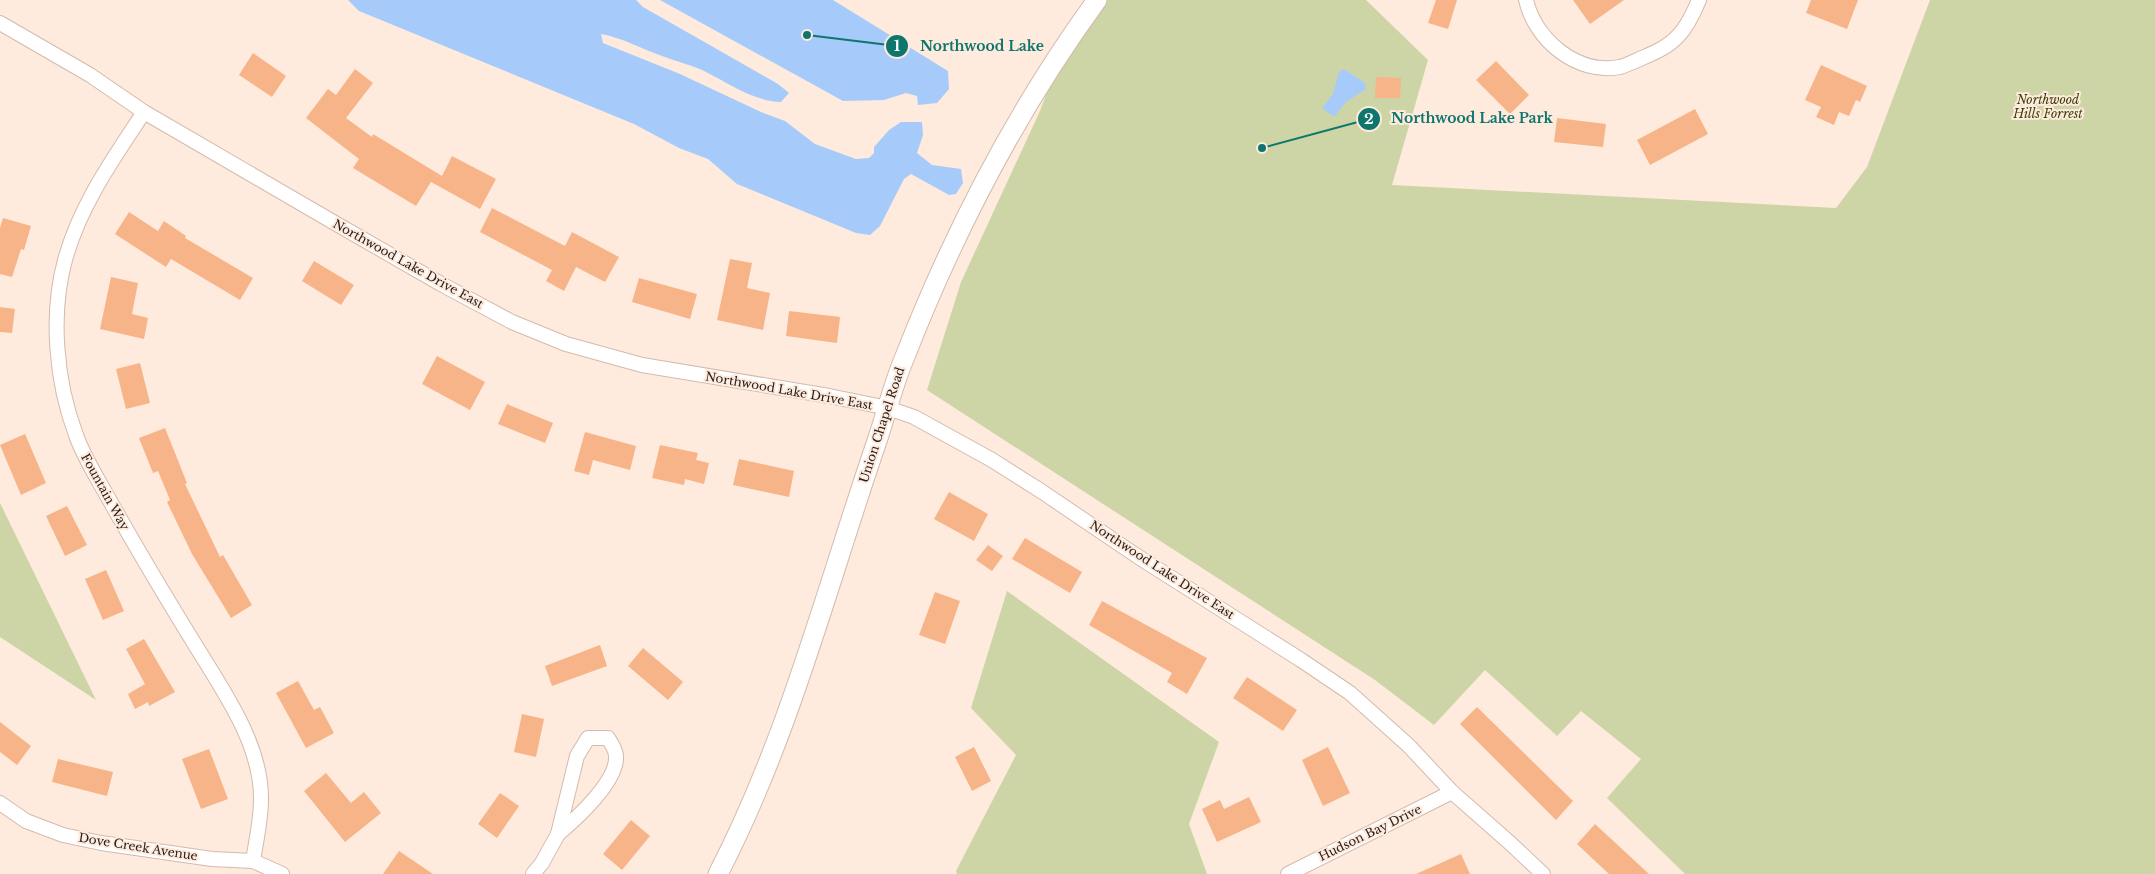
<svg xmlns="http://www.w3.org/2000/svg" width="2155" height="874" font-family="'Libre Baskerville',serif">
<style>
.green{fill:#cdd5a6}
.water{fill:#a6cbfb}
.building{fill:#f7b488}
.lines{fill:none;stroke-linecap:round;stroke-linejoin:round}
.street-casing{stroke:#d3bbac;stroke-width:16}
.secondary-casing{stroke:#d3bbac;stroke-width:21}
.street{stroke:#fff;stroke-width:14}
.secondary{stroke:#fff;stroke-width:19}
.labels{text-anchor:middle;stroke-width:4;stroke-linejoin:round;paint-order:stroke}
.park-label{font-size:12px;font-style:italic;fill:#393f04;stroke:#feebde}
.street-label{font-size:12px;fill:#29201b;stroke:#feebde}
.leader{fill:none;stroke:#0f766e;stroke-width:2}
.callout-dot{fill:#0f766e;stroke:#feebde;stroke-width:2}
.mark-label{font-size:15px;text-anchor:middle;font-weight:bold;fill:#fff}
.callout-label{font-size:14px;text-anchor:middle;font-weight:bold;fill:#0f766e;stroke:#feebde;stroke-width:4;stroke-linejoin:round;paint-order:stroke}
</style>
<rect width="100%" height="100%" fill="#feebde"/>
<!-- green -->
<g class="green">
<path d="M 1103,0 L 1366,0 L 1428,60 L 1392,185 L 1836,208 L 1867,167 L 1930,0 L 2155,0 L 2155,874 L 1685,874 L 1607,798 L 1641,759 L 1581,711 L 1557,736 L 1485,670 L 1434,725 L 1375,680 L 927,390 L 961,282 L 1040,111 L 1064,46 Z"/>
<path d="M 0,503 L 96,700 L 0,637 Z"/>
<path d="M 1007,591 L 1219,742 L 1189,824 L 1207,874 L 957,874 L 956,871 L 1016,755 L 971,708 Z"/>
</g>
<!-- water -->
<g class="water">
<path d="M 348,0 L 636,0 L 643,7 L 778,84 L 789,93 L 781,102 C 753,101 730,84 706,72 C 693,65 677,62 662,56 C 642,49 623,38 601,34 L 603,43 L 680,74 L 761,112 L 785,121 L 815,144 L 856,159 L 869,158 L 874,153 L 874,147 L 889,130 L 901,122 L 922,122 L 923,135 L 917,153 L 932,165 L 961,169 L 963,183 L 956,194 L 949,195 L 911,174 L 904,179 L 880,226 L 870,235 L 856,233 L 737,184 L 708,159 L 679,148 L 634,124 L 359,11 Z"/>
<path d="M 660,0 L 833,0 L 948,71 L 949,89 L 937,103 L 918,105 L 917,96 L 906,93 L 884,100 L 843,101 Z"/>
<path d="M 1344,69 L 1365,83 L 1366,89 L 1346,102 L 1334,117 L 1322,108 L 1333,94 L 1339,72 Z"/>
</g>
<!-- building -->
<g class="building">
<path d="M 1436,0 L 1457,0 L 1448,29 L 1428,23 Z"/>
<path d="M 1573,0 L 1624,0 L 1590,24 Z"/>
<path d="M 1811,0 L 1858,0 L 1847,29 L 1806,13 Z"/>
<path d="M 253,53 L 286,76 L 272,97 L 239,75 Z"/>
<path d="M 1496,61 L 1529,95 L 1510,114 L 1476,80 Z"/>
<path d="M 1821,65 L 1867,86 L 1860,102 L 1856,100 L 1849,116 L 1839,112 L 1834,125 L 1816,117 L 1821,107 L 1805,100 Z"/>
<path d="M 355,69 L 373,83 L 346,118 L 372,137 L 373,134 L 442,176 L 452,156 L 496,179 L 480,209 L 431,182 L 416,206 L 353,168 L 359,159 L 306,118 L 328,89 L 336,95 Z"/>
<path d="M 1376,77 L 1401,78 L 1400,98 L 1375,98 Z"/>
<path d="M 1695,109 L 1708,134 L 1650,165 L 1637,140 Z"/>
<path d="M 1557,118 L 1606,124 L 1603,147 L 1554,142 Z"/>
<path d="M 492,208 L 565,246 L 572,232 L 619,257 L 605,282 L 576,267 L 564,291 L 546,281 L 552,270 L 480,232 Z"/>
<path d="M 129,212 L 158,231 L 164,221 L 186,236 L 185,238 L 253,278 L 240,300 L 171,259 L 166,267 L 115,234 Z"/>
<path d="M 3,218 L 31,226 L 24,250 L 21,249 L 12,277 L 0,274 L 0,228 Z"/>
<path d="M 730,259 L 752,263 L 747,288 L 770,293 L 763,330 L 717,320 Z"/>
<path d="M 314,261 L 354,285 L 341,305 L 302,281 Z"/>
<path d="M 111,277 L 138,283 L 132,314 L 148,318 L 144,339 L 100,329 Z"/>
<path d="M 639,278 L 697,294 L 690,319 L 632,302 Z"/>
<path d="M 0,307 L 15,309 L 12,333 L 0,332 Z"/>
<path d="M 789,311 L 840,317 L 837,343 L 786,336 Z"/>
<path d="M 437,356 L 485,382 L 470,410 L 422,384 Z"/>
<path d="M 140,363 L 150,403 L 126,409 L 116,369 Z"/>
<path d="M 507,404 L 553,423 L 545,443 L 498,424 Z"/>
<path d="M 165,428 L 187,483 L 185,484 L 220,557 L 223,555 L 252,605 L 231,618 L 192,554 L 167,502 L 170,500 L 158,471 L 153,473 L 139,438 Z"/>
<path d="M 585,432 L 636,446 L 630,470 L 593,460 L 589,475 L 574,471 Z"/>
<path d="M 25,434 L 46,483 L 21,495 L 0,445 Z"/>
<path d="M 660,445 L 698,453 L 696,460 L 709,463 L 704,484 L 685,479 L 684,485 L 652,478 Z"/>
<path d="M 739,459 L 794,471 L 789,497 L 733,485 Z"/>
<path d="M 949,492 L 988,514 L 974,541 L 934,519 Z"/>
<path d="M 67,506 L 87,545 L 65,556 L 46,516 Z"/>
<path d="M 1025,538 L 1082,572 L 1070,593 L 1012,559 Z"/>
<path d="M 988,545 L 1003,556 L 992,571 L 976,560 Z"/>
<path d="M 106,570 L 124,611 L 103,620 L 85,579 Z"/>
<path d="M 935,592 L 960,601 L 945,644 L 919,635 Z"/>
<path d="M 1102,601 L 1207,658 L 1187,694 L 1167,682 L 1172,673 L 1089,625 Z"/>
<path d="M 144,639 L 175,692 L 149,706 L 148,702 L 135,709 L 128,694 L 145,684 L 126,649 Z"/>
<path d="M 600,645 L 607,666 L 552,686 L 545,666 Z"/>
<path d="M 643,648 L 683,682 L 668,700 L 628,666 Z"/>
<path d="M 1247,677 L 1297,710 L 1283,731 L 1233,698 Z"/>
<path d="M 298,681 L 314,710 L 320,707 L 334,733 L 306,748 L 276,693 Z"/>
<path d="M 1477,707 L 1573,801 L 1556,820 L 1460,724 Z"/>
<path d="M 522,714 L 544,719 L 536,757 L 514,752 Z"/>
<path d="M 0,722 L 31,746 L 17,765 L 0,752 Z"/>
<path d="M 974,747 L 991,781 L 972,791 L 955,757 Z"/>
<path d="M 1328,747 L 1350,793 L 1323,806 L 1302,760 Z"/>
<path d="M 209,749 L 228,799 L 201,809 L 182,759 Z"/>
<path d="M 58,759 L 113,772 L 107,796 L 52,782 Z"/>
<path d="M 326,773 L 351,803 L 364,792 L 381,813 L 345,842 L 304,791 Z"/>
<path d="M 500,793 L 519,806 L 497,838 L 478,824 Z"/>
<path d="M 1249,797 L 1261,822 L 1217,842 L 1202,809 L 1220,800 L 1224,809 Z"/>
<path d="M 631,820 L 650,836 L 622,870 L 603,854 Z"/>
<path d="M 1595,824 L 1649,874 L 1609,874 L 1577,844 Z"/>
<path d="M 399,851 L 433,874 L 383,874 Z"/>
<path d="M 1461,854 L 1470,874 L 1416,874 Z"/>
</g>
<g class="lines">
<defs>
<g id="street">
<path d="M 1526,0 C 1535,40 1577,75 1620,67 C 1627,65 1635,61 1642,58 C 1654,53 1668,47 1678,36 C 1687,27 1694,12 1699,0"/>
<path d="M 0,23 L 90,75 L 144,112 L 340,226 L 441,284 L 512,322 L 566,344 L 642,365 L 829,396 L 888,408 L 914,417 L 992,460 L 1041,491 L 1137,556 L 1301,660 L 1350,693 L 1409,746 L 1452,792 L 1510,843 L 1543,874"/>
<path d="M 144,112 C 113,159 80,205 65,260 C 50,315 56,382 76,435 C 84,458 98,479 110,501 C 137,549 165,596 194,643 C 222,689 262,744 261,800 C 261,820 256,841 253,861"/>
<path d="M 588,738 L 608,738 C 611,743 616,750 616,756 C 618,781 576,819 558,834 L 577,756 Z"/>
<path d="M 0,803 L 26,821 L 63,835 L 101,843 L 212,859 L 253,861 L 282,874"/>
<path d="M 533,874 L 542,863 L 558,834"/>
<path d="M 1288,874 L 1452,792"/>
</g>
<path id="secondary" d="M 718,874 C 789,737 827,586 877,441 C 886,414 893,385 904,359 C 954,231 1016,111 1097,0"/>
</defs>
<!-- street casing -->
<use href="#street" class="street-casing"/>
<!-- secondary casing -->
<use href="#secondary" class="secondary-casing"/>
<!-- street -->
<use href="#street" class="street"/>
<!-- secondary -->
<use href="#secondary" class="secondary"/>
</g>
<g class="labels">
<!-- park labels -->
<g class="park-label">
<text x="2048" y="104">Northwood<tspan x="2048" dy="14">Hills Forrest</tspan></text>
</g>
<!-- street labels -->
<g class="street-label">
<text transform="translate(408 264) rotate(29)" y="4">Northwood Lake Drive East</text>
<text transform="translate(789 391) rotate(10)" y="4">Northwood Lake Drive East</text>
<text transform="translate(882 425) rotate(-72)" y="4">Union Chapel Road</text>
<text transform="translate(105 492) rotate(61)" y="4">Fountain Way</text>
<text transform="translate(1162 570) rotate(33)" y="4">Northwood Lake Drive East</text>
<text transform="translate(1370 833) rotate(-26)" y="4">Hudson Bay Drive</text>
<text transform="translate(138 847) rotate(9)" y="4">Dove Creek Avenue</text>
</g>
</g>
<!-- callouts -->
<path class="leader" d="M807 35L897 46M1262 148L1369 119"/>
<g class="callout-dot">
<circle cx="807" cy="35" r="5"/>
<circle cx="1262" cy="148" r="5"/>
<circle cx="897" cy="46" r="12"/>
<circle cx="1369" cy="119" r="12"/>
</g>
<g class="mark-label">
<text x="897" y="51">1</text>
<text x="1369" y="124">2</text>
</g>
<g class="callout-label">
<text x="982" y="51">Northwood Lake</text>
<text x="1472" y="123">Northwood Lake Park</text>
</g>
</svg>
